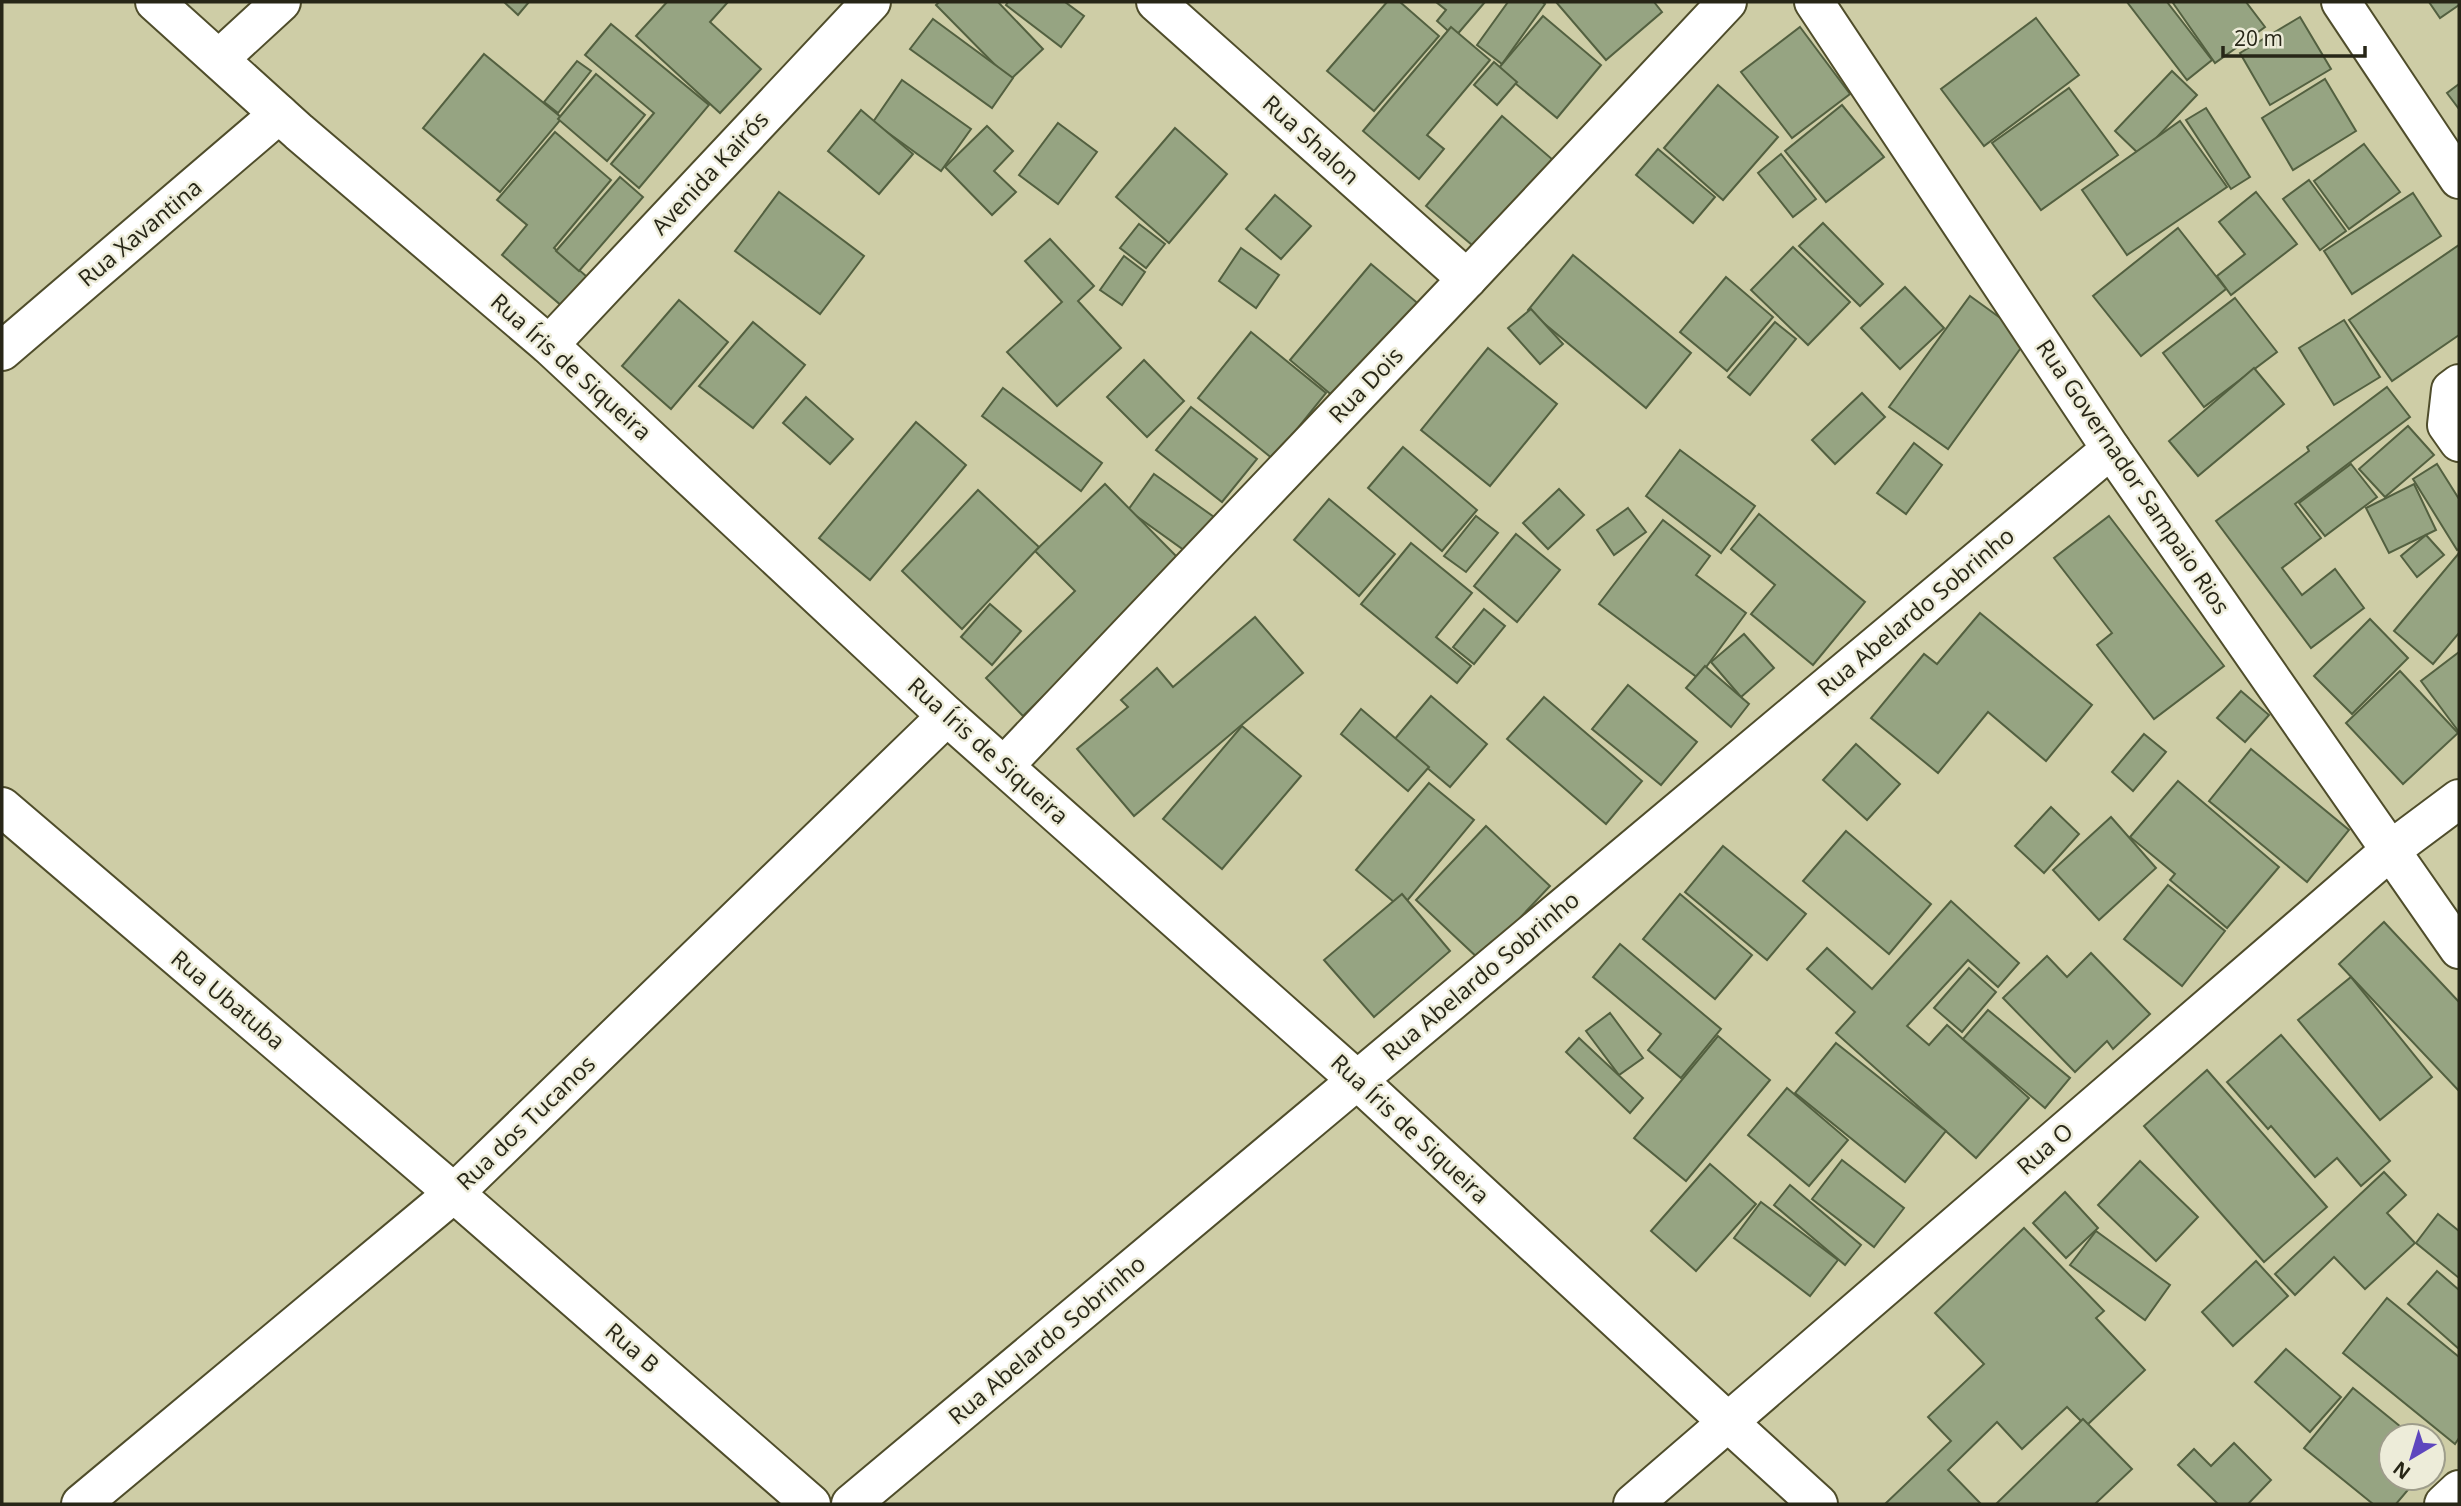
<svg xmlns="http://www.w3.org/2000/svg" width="2461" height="1506" font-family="'Open Sans',sans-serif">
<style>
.building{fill:#96a482;stroke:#536040;stroke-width:2}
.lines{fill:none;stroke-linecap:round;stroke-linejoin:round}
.minor-casing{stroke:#4f4d2b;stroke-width:42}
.tertiary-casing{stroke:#4f4d2b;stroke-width:42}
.minor{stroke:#fff;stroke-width:38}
.tertiary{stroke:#fff;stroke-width:38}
.labels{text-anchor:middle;stroke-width:5;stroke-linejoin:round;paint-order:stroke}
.street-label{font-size:23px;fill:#272617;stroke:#edecd9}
</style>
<rect width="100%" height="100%" fill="#cecda6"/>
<!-- building -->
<g class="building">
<path d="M 504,2 L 529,2 L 518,15 Z"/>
<path d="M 667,2 L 728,2 L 710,22 L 761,69 L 720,113 L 636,36 Z"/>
<path d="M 939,2 L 998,2 L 1043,49 L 1010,80 L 936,5 Z"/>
<path d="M 1008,2 L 1065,2 L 1084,16 L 1061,47 L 1006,5 Z"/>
<path d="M 1387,2 L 1400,2 L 1439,36 L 1374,111 L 1327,71 Z"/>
<path d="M 1436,2 L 1485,2 L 1455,37 L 1437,21 L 1446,10 Z"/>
<path d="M 1508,2 L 1542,2 L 1545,4 L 1502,64 L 1477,45 Z"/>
<path d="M 1556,2 L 1654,2 L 1662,12 L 1606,60 Z"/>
<path d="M 2127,2 L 2167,2 L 2212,60 L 2187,80 Z"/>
<path d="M 2175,2 L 2246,2 L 2265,27 L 2215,63 L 2173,3 Z"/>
<path d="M 2429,2 L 2459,2 L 2459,5 L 2440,18 Z"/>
<path d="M 1543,16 L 1601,65 L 1557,118 L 1498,69 Z"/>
<path d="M 2300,17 L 2331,69 L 2270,105 L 2240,53 Z"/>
<path d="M 2036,18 L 2079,75 L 1984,146 L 1941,89 Z"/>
<path d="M 933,19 L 1013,78 L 992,108 L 910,49 Z"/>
<path d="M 611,24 L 709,105 L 639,188 L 611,164 L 654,113 L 585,55 Z"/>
<path d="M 1451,27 L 1490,60 L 1427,135 L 1444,149 L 1419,179 L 1363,131 Z"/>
<path d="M 1800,27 L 1850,94 L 1792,138 L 1741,72 Z"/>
<path d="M 484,54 L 562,118 L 500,192 L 423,128 Z"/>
<path d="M 577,61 L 591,71 L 558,113 L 544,102 Z"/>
<path d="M 1494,62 L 1517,82 L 1497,105 L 1474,85 Z"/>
<path d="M 2172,71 L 2197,95 L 2140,155 L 2115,131 Z"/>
<path d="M 596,74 L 645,115 L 607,161 L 558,119 Z"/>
<path d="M 2325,79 L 2356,131 L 2293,170 L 2262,118 Z"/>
<path d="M 902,80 L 971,129 L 941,171 L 873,122 Z"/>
<path d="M 2459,84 L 2459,109 L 2447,93 Z"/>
<path d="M 1718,85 L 1778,137 L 1723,200 L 1664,148 Z"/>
<path d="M 2069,88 L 2118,155 L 2041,210 L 1992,143 Z"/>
<path d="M 1842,105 L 1884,157 L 1826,202 L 1785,151 Z"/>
<path d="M 2206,108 L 2250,177 L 2231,189 L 2186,120 Z"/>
<path d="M 861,110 L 913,154 L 879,194 L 828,151 Z"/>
<path d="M 1502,116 L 1553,160 L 1478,250 L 1426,206 Z"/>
<path d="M 2180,121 L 2227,187 L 2127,255 L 2082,190 Z"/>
<path d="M 1058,123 L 1097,152 L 1058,204 L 1019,175 Z"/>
<path d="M 987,126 L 1013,151 L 994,171 L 1016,192 L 992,215 L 945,167 Z"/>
<path d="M 1175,128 L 1227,174 L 1169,243 L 1116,197 Z"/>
<path d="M 555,132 L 611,180 L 554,248 L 594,283 L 569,312 L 502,255 L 527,225 L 497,200 Z"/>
<path d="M 2364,144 L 2400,192 L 2349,229 L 2314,181 Z"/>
<path d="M 1658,149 L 1715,197 L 1693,223 L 1636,175 Z"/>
<path d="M 1781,154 L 1816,199 L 1793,217 L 1758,173 Z"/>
<path d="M 620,177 L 643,197 L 579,271 L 556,251 Z"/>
<path d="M 2309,180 L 2346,231 L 2320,250 L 2283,199 Z"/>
<path d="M 779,192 L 864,256 L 820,314 L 735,251 Z"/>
<path d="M 2256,192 L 2297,244 L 2231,295 L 2217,276 L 2245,254 L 2219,222 Z"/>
<path d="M 2413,193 L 2441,236 L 2352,294 L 2324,251 Z"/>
<path d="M 1275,195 L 1311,226 L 1281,259 L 1246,229 Z"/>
<path d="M 1823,223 L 1883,284 L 1860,306 L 1799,246 Z"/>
<path d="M 1139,224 L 1165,244 L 1146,268 L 1120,248 Z"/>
<path d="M 2178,228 L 2226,289 L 2141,356 L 2093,296 Z"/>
<path d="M 1050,239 L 1094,286 L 1078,301 L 1121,348 L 1057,406 L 1007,352 L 1062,302 L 1025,261 Z"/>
<path d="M 2459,245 L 2459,335 L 2392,381 L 2349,320 Z"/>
<path d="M 1793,247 L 1850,302 L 1808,345 L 1751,290 Z"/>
<path d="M 1241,248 L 1279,275 L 1256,308 L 1219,281 Z"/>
<path d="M 1573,255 L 1691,353 L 1646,408 L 1528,310 Z"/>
<path d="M 1124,256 L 1145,272 L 1122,305 L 1100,290 Z"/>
<path d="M 1371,264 L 1421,306 L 1340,402 L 1290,360 Z"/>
<path d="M 1726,277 L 1773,317 L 1727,371 L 1680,332 Z"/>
<path d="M 1905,287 L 1944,328 L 1900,369 L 1861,328 Z"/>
<path d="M 1970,296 L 2028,338 L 1948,449 L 1889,407 Z"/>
<path d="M 2235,298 L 2277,352 L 2204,407 L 2163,353 Z"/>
<path d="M 679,300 L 728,342 L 671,409 L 622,366 Z"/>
<path d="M 1531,309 L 1563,344 L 1540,364 L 1508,328 Z"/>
<path d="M 2344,320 L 2380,377 L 2334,405 L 2299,348 Z"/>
<path d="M 753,322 L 805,365 L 753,428 L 699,386 Z"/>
<path d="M 1775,322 L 1796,339 L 1750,395 L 1728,377 Z"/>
<path d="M 1251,332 L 1326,393 L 1273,459 L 1198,398 Z"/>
<path d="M 1488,348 L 1557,404 L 1490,486 L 1421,430 Z"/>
<path d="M 1144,360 L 1184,401 L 1147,437 L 1107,397 Z"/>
<path d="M 2254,368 L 2284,404 L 2198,476 L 2169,441 Z"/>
<path d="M 2387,387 L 2410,417 L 2295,504 L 2321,538 L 2282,568 L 2302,595 L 2335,569 L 2364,608 L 2311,648 L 2216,521 L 2309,451 L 2307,447 Z"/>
<path d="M 1003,388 L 1102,463 L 1081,491 L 982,416 Z"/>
<path d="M 1862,393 L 1885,417 L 1835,464 L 1812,440 Z"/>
<path d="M 806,397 L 853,439 L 830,464 L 783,423 Z"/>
<path d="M 1191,407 L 1257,459 L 1222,502 L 1156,450 Z"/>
<path d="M 916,422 L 966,465 L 870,580 L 819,538 Z"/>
<path d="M 2408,426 L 2434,455 L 2385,497 L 2359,469 Z"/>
<path d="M 1914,443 L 1942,465 L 1906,514 L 1877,493 Z"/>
<path d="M 1403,447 L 1477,510 L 1442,551 L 1368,488 Z"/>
<path d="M 1680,450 L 1755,506 L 1721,553 L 1646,496 Z"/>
<path d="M 2351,464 L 2377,497 L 2325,536 L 2299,503 Z"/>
<path d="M 2437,464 L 2459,499 L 2459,549 L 2457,550 L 2413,479 Z"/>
<path d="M 1154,474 L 1214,517 L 1188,553 L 1128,510 Z"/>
<path d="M 1105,484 L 1181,561 L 1023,716 L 986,678 L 1075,591 L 1035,551 Z"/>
<path d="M 2414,484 L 2436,530 L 2389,553 L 2366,508 Z"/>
<path d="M 1559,489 L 1584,515 L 1548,549 L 1523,523 Z"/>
<path d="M 978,490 L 1039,547 L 962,629 L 902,571 Z"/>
<path d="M 1329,499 L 1395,554 L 1359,596 L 1294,540 Z"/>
<path d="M 1628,508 L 1646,532 L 1614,555 L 1597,530 Z"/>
<path d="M 1759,514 L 1865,602 L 1813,665 L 1751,614 L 1775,585 L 1731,549 Z"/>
<path d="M 1476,516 L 1498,533 L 1466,572 L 1444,556 Z"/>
<path d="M 2109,516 L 2224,666 L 2154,719 L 2097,645 L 2112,633 L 2054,558 Z"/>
<path d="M 1663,520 L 1710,556 L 1696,575 L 1746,613 L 1698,678 L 1599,604 Z"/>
<path d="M 1516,534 L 1560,570 L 1517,622 L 1474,586 Z"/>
<path d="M 2426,535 L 2444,555 L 2417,577 L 2401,556 Z"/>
<path d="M 1411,543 L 1472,593 L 1436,637 L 1471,666 L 1457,683 L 1361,604 Z"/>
<path d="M 2459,553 L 2459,633 L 2433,664 L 2394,631 Z"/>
<path d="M 990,604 L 1021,631 L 992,665 L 961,637 Z"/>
<path d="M 1484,609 L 1505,626 L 1474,664 L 1453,647 Z"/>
<path d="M 1980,613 L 2092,705 L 2046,761 L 1988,712 L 1938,773 L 1871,718 L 1924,654 L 1937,664 Z"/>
<path d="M 1255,617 L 1303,673 L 1134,816 L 1077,749 L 1128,707 L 1121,700 L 1157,668 L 1173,687 Z"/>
<path d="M 2370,619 L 2408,658 L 2352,714 L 2314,676 Z"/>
<path d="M 1744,634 L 1774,668 L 1741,697 L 1711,662 Z"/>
<path d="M 2459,652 L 2459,732 L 2421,681 Z"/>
<path d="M 1705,666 L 1749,704 L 1731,727 L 1686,688 Z"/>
<path d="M 2400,671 L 2458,733 L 2403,784 L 2346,723 Z"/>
<path d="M 1628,685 L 1697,742 L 1661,785 L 1592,729 Z"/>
<path d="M 2241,691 L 2269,715 L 2245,742 L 2217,718 Z"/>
<path d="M 1431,696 L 1487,744 L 1450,787 L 1394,740 Z"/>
<path d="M 1544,697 L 1642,781 L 1606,824 L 1507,739 Z"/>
<path d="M 1361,709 L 1429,767 L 1408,791 L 1341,734 Z"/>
<path d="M 1242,726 L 1301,776 L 1222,869 L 1163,819 Z"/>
<path d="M 2144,734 L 2166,752 L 2133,791 L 2112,772 Z"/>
<path d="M 1856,744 L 1900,784 L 1867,820 L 1823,780 Z"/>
<path d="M 2251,749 L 2349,830 L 2307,882 L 2209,801 Z"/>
<path d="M 2178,781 L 2279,867 L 2227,928 L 2170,880 L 2175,874 L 2130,837 Z"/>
<path d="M 1429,783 L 1474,820 L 1401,908 L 1356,870 Z"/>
<path d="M 2051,807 L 2079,834 L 2044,873 L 2015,846 Z"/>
<path d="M 2111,817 L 2156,868 L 2099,920 L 2053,870 Z"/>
<path d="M 1486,826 L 1550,886 L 1480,960 L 1416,900 Z"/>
<path d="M 1846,831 L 1931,904 L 1889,954 L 1803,881 Z"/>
<path d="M 1723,846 L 1806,914 L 1767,960 L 1685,892 Z"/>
<path d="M 2168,885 L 2225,931 L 2182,986 L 2124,939 Z"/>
<path d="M 1402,894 L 1450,951 L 1374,1017 L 1324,960 Z"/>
<path d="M 1680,894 L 1752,955 L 1715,999 L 1643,939 Z"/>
<path d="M 1951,901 L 2019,963 L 1998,987 L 1968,960 L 1907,1026 L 1929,1045 L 1947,1025 L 2029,1098 L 1976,1158 L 1836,1033 L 1855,1012 L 1807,969 L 1827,948 L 1872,989 Z"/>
<path d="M 2384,922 L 2459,1002 L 2459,1091 L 2339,964 Z"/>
<path d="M 1620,944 L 1721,1029 L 1681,1078 L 1648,1050 L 1661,1034 L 1593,977 Z"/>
<path d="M 2091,953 L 2150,1014 L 2113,1049 L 2107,1041 L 2075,1072 L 2003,998 L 2047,956 L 2067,977 Z"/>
<path d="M 1969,968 L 1996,992 L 1962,1032 L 1934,1008 Z"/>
<path d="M 2351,977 L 2432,1077 L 2380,1120 L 2298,1020 Z"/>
<path d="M 1988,1010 L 2070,1078 L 2045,1108 L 1963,1039 Z"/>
<path d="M 1610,1013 L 1643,1058 L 1619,1075 L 1586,1031 Z"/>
<path d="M 2281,1035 L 2390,1161 L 2361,1186 L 2337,1158 L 2315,1177 L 2271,1126 L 2268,1129 L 2227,1082 Z"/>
<path d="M 1718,1036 L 1770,1080 L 1686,1181 L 1634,1138 Z"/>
<path d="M 1579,1038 L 1643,1098 L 1630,1113 L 1566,1052 Z"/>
<path d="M 1836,1043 L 1946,1131 L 1905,1182 L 1795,1093 Z"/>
<path d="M 2207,1070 L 2327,1207 L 2264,1262 L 2144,1126 Z"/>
<path d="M 1787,1088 L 1848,1140 L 1809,1186 L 1748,1135 Z"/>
<path d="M 1842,1160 L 1904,1208 L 1874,1247 L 1812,1199 Z"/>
<path d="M 2140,1161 L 2198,1217 L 2156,1261 L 2098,1205 Z"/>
<path d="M 1710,1164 L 1756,1204 L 1696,1271 L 1651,1231 Z"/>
<path d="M 2384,1172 L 2406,1195 L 2387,1213 L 2415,1243 L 2365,1289 L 2334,1257 L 2295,1295 L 2275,1274 Z"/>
<path d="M 1790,1185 L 1861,1245 L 1845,1265 L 1774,1205 Z"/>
<path d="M 2065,1192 L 2098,1228 L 2066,1258 L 2033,1223 Z"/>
<path d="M 1761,1202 L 1838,1260 L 1810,1296 L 1734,1238 Z"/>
<path d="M 2438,1214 L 2459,1231 L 2459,1278 L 2416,1243 Z"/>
<path d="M 2024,1228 L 2104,1311 L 2096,1318 L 2145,1370 L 2086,1426 L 2067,1407 L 2022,1449 L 1997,1422 L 1948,1470 L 1981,1504 L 1885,1504 L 1951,1441 L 1928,1417 L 1984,1364 L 1935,1313 Z"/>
<path d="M 2096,1231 L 2170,1285 L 2145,1320 L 2070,1265 Z"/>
<path d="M 2256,1261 L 2288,1296 L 2233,1346 L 2202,1312 Z"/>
<path d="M 2437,1271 L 2459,1290 L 2459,1349 L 2408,1304 Z"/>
<path d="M 2387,1298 L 2459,1357 L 2459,1438 L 2455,1444 L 2343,1353 Z"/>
<path d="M 2286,1349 L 2341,1397 L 2310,1432 L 2255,1382 Z"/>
<path d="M 2353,1388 L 2412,1436 L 2391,1436 L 2391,1478 L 2418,1478 L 2396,1504 L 2373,1504 L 2304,1448 Z"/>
<path d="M 2083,1419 L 2132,1469 L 2095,1504 L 1996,1504 Z"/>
<path d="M 2234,1443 L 2271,1480 L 2248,1504 L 2218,1504 L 2178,1465 L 2194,1449 L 2211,1466 Z"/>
</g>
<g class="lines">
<defs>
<g id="minor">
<path d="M 1156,2 L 1467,279"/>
<path d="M 1814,2 L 2111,449 L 2459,949"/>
<path d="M 2341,2 L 2459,179"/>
<path d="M 219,59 L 281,2"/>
<path d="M 549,345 L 871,2"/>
<path d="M 2,351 L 279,114"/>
<path d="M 2459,384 L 2451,390 L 2447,425 L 2459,442"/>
<path d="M 1004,766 L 1467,279 L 1727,2"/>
<path d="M 2,807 L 454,1193 L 811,1504"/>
<path d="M 1729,1423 L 1818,1504"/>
<path d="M 81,1504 L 454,1193 L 947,716"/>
<path d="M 851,1504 L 2111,449"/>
<path d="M 2444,1504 L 2459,1490"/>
</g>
<g id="tertiary">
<path d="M 155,2 L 299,132 L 549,345 L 947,716 L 1357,1080 L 1729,1423"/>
<path d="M 1633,1504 L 2392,849 L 2459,799"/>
</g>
</defs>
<!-- minor casing -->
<use href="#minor" class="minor-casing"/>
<!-- tertiary casing -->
<use href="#tertiary" class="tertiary-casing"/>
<!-- minor -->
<use href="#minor" class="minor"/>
<!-- tertiary -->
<use href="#tertiary" class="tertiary"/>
</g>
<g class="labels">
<!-- street labels -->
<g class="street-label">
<text transform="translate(1311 140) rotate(42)" y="8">Rua Shalon</text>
<text transform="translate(710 173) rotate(-47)" y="8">Avenida Kairós</text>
<text transform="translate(140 233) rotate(-40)" y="8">Rua Xavantina</text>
<text transform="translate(571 367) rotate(42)" y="8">Rua Íris de Siqueira</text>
<text transform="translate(1366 385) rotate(-46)" y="8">Rua Dois</text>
<text transform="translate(2133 477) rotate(56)" y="8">Rua Governador Sampaio Rios</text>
<text transform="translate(1916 612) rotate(-40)" y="8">Rua Abelardo Sobrinho</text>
<text transform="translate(988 751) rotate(42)" y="8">Rua Íris de Siqueira</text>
<text transform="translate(1481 976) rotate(-40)" y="8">Rua Abelardo Sobrinho</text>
<text transform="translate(228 1000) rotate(40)" y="8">Rua Ubatuba</text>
<text transform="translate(526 1123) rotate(-44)" y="8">Rua dos Tucanos</text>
<text transform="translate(1410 1129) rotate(43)" y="8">Rua Íris de Siqueira</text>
<text transform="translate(2045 1149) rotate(-41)" y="8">Rua O</text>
<text transform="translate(1047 1340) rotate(-40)" y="8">Rua Abelardo Sobrinho</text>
<text transform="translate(632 1348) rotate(41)" y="8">Rua B</text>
</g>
</g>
<!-- border -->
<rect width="2461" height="1506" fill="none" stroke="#272617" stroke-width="7"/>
<!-- north arrow -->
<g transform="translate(2412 1457) rotate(218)"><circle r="33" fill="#edecd9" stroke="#9e9d8b" stroke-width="2"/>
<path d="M0-5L12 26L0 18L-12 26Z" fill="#5e46be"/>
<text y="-10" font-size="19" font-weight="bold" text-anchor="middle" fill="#272617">N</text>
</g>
<!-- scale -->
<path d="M2223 46v10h142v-10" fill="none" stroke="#272617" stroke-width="3.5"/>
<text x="2234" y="46" font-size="21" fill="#272617" stroke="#edecd9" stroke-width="5" paint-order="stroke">20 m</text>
</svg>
